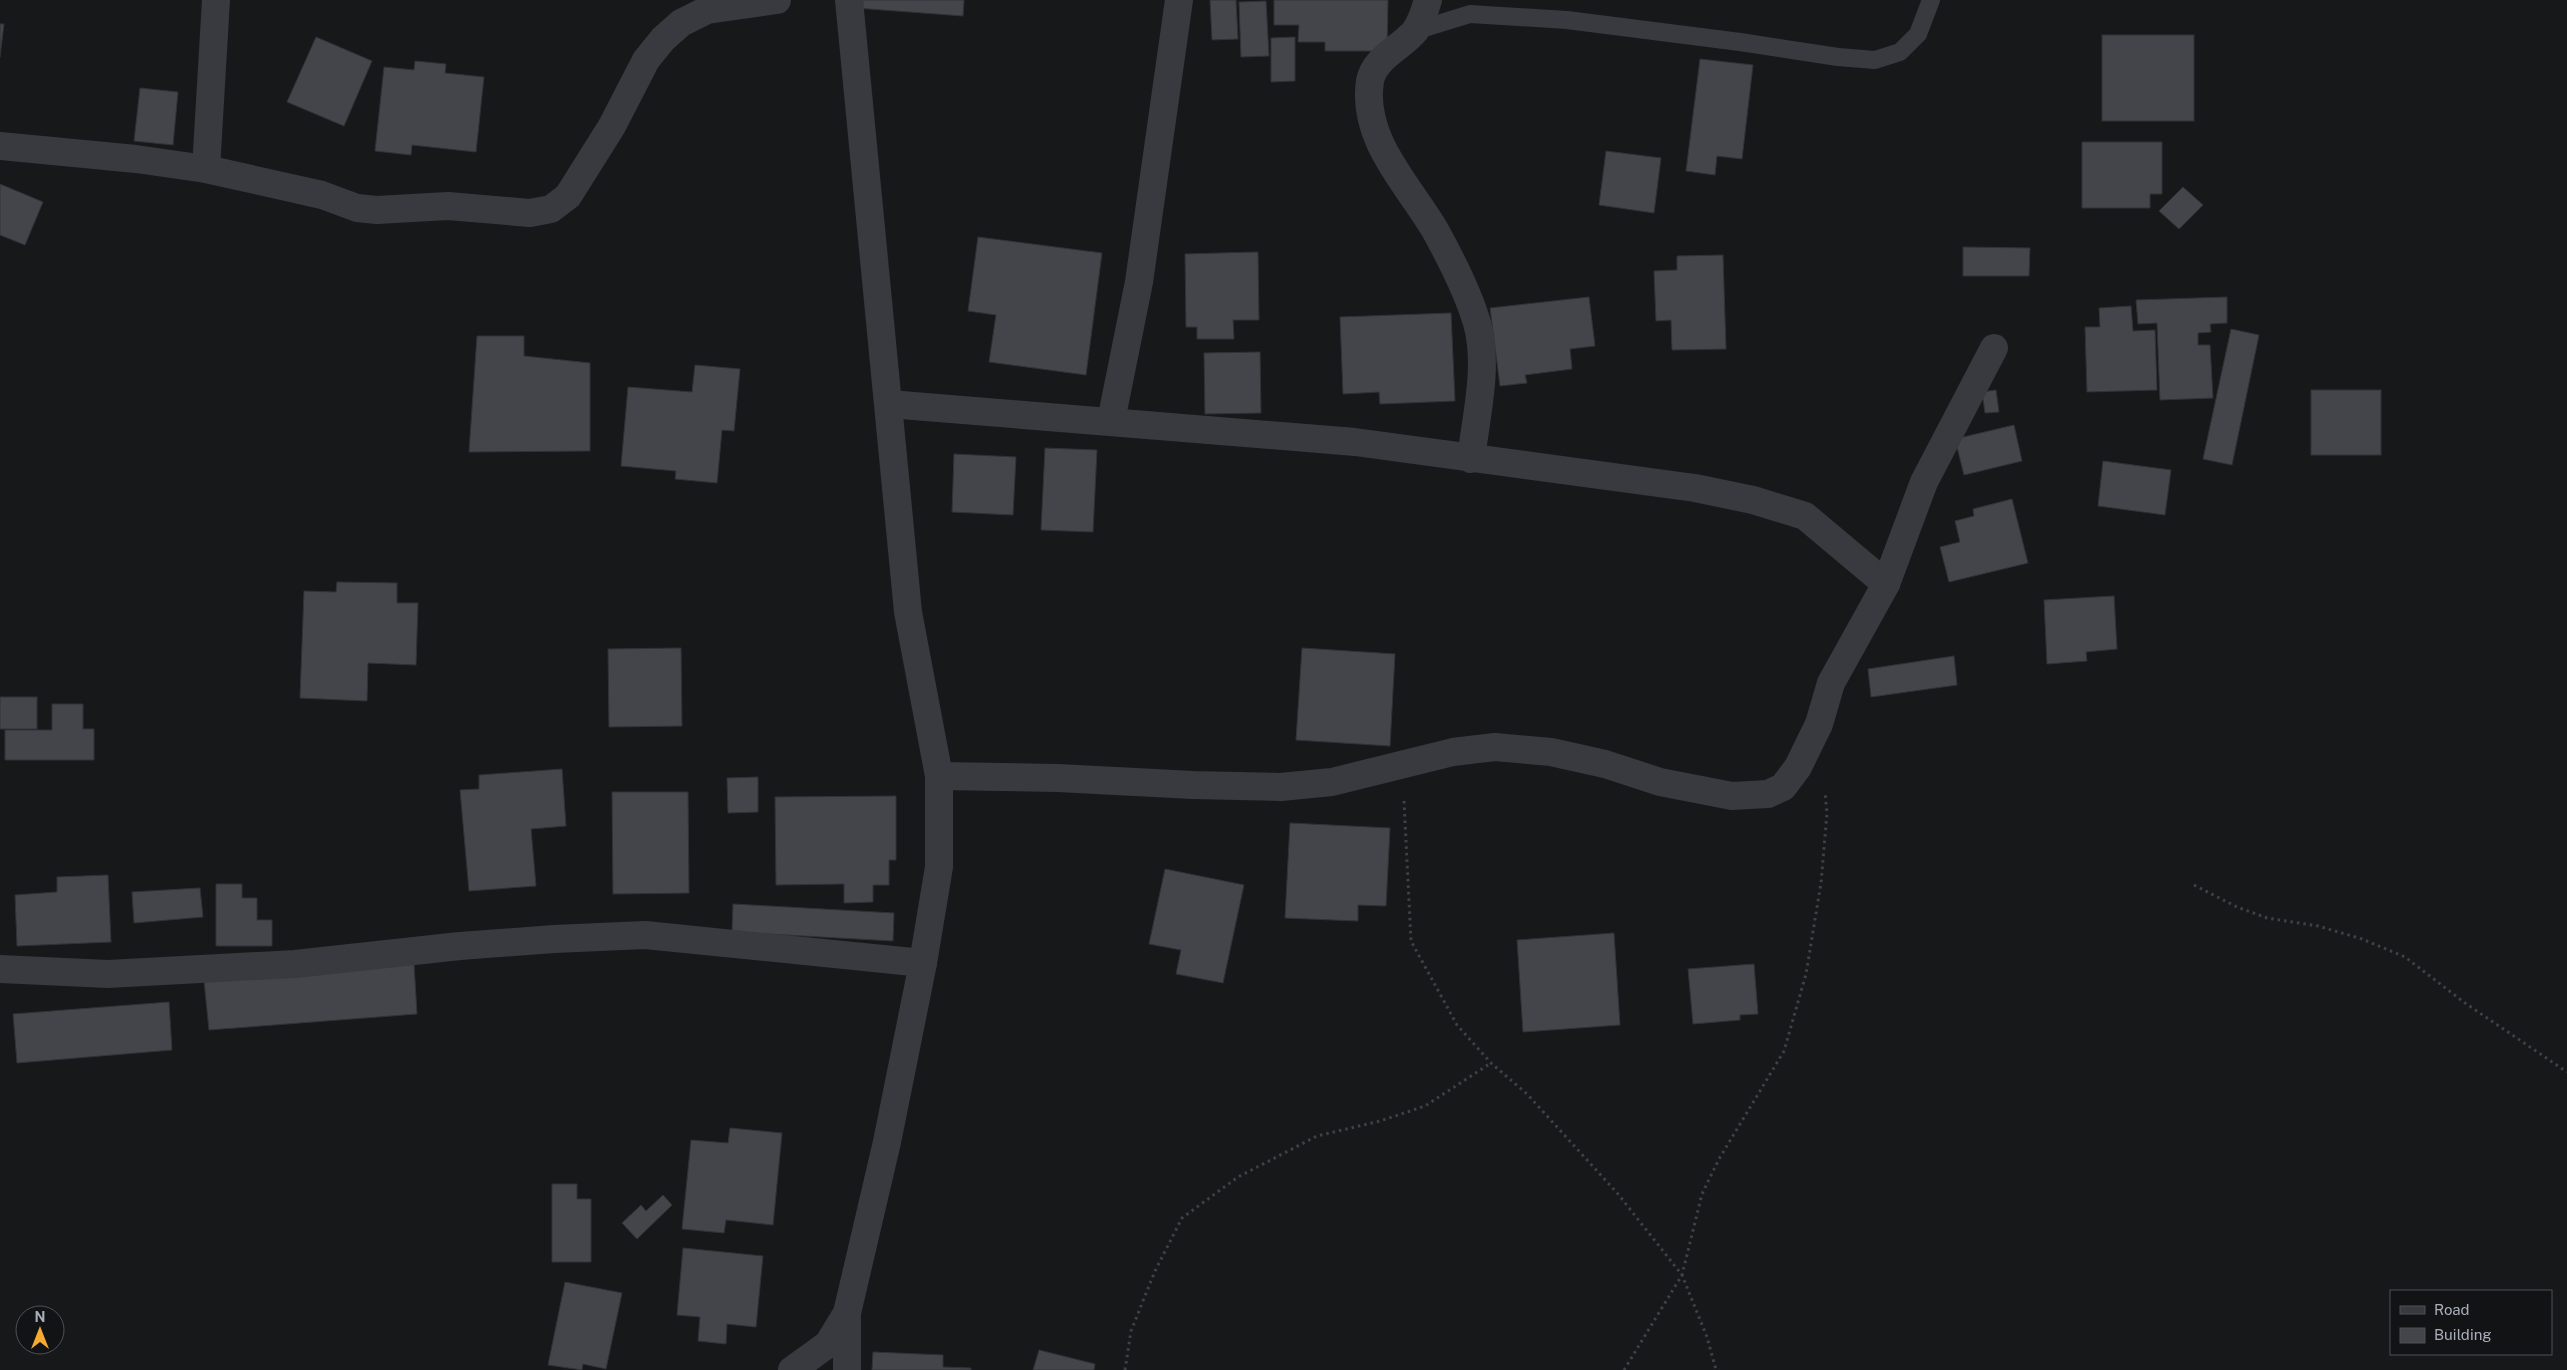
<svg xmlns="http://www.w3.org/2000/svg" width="2567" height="1370" font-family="'Public Sans',sans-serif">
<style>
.building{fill:#43454a;stroke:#313236}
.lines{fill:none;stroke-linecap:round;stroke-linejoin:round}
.path{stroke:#3e4146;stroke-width:3;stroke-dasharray:2.5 4;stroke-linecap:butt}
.service{stroke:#383a3f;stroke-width:18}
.minor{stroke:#383a3f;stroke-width:28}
</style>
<rect width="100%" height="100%" fill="#17181a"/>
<!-- building -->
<g class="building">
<path d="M 856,0 L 964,0 L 963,16 L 856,8 Z"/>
<path d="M 1210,0 L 1236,0 L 1238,39 L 1212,40 Z"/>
<path d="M 1274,0 L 1388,0 L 1387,51 L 1325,51 L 1325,42 L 1298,42 L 1299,25 L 1274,25 Z"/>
<path d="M 1266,1 L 1269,56 L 1241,57 L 1239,2 Z"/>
<path d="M 0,24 L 4,24 L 0,57 Z"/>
<rect x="2102" y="35" width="92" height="86"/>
<path d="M 316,37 L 372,61 L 344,126 L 287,102 Z"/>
<path d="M 1295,37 L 1295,81 L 1271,82 L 1271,38 Z"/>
<path d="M 1700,59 L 1753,65 L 1742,159 L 1717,156 L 1715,175 L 1686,171 Z"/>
<path d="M 415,61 L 446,64 L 445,73 L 484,77 L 476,152 L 412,145 L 411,155 L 375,151 L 384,67 L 414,70 Z"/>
<path d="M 140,88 L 178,92 L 173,145 L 134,141 Z"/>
<path d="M 2082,142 L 2162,142 L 2162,194 L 2150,194 L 2150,208 L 2082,208 Z"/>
<path d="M 1606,151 L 1661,158 L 1654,213 L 1599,205 Z"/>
<path d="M 0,184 L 43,202 L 25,245 L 0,235 Z"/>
<path d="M 2183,187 L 2203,205 L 2179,229 L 2159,211 Z"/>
<path d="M 978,237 L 1102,253 L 1086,375 L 989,362 L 996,315 L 968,311 Z"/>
<path d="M 1963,247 L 2030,248 L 2029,276 L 1963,276 Z"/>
<path d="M 1258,252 L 1259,320 L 1233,320 L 1234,339 L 1197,339 L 1197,327 L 1186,327 L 1185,254 Z"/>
<path d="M 1723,255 L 1726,349 L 1672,350 L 1671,320 L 1656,321 L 1654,271 L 1677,270 L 1677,256 Z"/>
<path d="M 1589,297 L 1595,346 L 1570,349 L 1572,369 L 1525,375 L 1527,383 L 1500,386 L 1490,308 Z"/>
<path d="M 2227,297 L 2227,323 L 2210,324 L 2211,332 L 2198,333 L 2198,345 L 2210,345 L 2213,398 L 2160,400 L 2157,323 L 2138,324 L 2136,300 Z"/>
<path d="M 2131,306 L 2133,331 L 2155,330 L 2157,390 L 2087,392 L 2085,327 L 2100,327 L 2099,308 Z"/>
<path d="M 1451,313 L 1455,401 L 1380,404 L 1379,392 L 1343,394 L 1340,317 Z"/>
<path d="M 2231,329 L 2259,335 L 2232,465 L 2203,459 Z"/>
<path d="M 477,336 L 524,336 L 524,356 L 590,363 L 590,451 L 469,452 Z"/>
<path d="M 1260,352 L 1261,413 L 1205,414 L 1204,353 Z"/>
<path d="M 695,365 L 740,369 L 734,431 L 722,430 L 717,483 L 675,479 L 676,471 L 621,466 L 628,387 L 692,392 Z"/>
<path d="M 1996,390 L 1999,412 L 1985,413 L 1982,392 Z"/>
<rect x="2311" y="390" width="70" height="65"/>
<path d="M 2014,425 L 2022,461 L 1964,475 L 1955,439 Z"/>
<path d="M 1045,448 L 1097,450 L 1093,532 L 1041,530 Z"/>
<path d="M 954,454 L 1016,457 L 1013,515 L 952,512 Z"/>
<path d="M 2103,461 L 2171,470 L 2165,515 L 2098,506 Z"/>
<path d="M 2012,499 L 2028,563 L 1949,582 L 1940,547 L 1960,542 L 1955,521 L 1974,516 L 1973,509 Z"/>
<path d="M 337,582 L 397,583 L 397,603 L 418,603 L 416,665 L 368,663 L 367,701 L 300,698 L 304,591 L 336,592 Z"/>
<path d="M 2114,596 L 2117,649 L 2086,652 L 2087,661 L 2047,664 L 2044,600 Z"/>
<path d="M 681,648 L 682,726 L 609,727 L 608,649 Z"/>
<path d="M 1302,648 L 1395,654 L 1390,746 L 1296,740 Z"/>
<path d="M 1954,656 L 1957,685 L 1871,697 L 1868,669 Z"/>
<rect x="0" y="697" width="37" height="32"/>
<path d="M 52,704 L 83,704 L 83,729 L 94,729 L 94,760 L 5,760 L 5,730 L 52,730 Z"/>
<path d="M 562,769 L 566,826 L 531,829 L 536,886 L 469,891 L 460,790 L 479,789 L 479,775 Z"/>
<path d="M 758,777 L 758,812 L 728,813 L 727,778 Z"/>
<path d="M 612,792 L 688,792 L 689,893 L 613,894 Z"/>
<path d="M 896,796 L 896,860 L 889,860 L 889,885 L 873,885 L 873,902 L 844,903 L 844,884 L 776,885 L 775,797 Z"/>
<path d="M 1290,823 L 1390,828 L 1386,906 L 1358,905 L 1358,921 L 1285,918 Z"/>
<path d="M 1165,869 L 1244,885 L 1223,983 L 1176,974 L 1181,950 L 1149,944 Z"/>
<path d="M 108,875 L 111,942 L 17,946 L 15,895 L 57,892 L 57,877 Z"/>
<path d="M 216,884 L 242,884 L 242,898 L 257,898 L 257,920 L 272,920 L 272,946 L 216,946 Z"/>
<path d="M 200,888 L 203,917 L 134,923 L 132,892 Z"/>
<path d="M 733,904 L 894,913 L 893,941 L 732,932 Z"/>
<path d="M 1614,933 L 1620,1025 L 1523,1032 L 1517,940 Z"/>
<path d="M 414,964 L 417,1014 L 209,1030 L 204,981 Z"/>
<path d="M 1754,964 L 1758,1014 L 1740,1015 L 1740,1020 L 1693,1024 L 1688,969 Z"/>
<path d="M 169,1002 L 172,1050 L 17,1063 L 13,1014 Z"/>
<path d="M 730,1128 L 782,1133 L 773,1225 L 726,1220 L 724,1233 L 682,1229 L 691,1140 L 728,1143 Z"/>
<path d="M 552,1184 L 577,1184 L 577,1199 L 591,1199 L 591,1262 L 552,1262 Z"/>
<path d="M 663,1195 L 672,1205 L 637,1239 L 622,1223 L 641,1205 L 646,1211 Z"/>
<path d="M 683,1248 L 763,1256 L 756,1327 L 727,1324 L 726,1344 L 698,1341 L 700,1317 L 677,1315 Z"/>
<path d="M 565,1282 L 622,1293 L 606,1369 L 583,1364 L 582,1370 L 548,1365 Z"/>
<path d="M 1039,1350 L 1095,1364 L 1094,1370 L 1033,1370 Z"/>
<path d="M 873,1352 L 943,1355 L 943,1367 L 971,1368 L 971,1370 L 872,1370 Z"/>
</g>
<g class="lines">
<!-- path -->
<g class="path">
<path d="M 1404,801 L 1411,941 L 1457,1025 L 1491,1063 L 1527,1094 L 1618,1194 L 1682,1275 L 1707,1337 L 1716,1370"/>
<path d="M 2194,885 L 2237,907 L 2267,918 L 2318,926 L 2362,939 L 2405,957 L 2465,1003 L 2567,1072"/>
<path d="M 1125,1370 L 1131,1331 L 1155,1271 L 1182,1218 L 1238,1177 L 1317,1136 L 1380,1121 L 1425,1106 L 1491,1063"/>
<path d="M 1624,1370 L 1682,1275 L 1702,1194 L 1719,1159 L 1784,1051 L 1806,974 L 1821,883 L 1827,813 L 1825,792"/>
</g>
<!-- service -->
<path class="service" d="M 1415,31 L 1470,14 L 1567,20 L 1740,42 L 1838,57 L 1875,60 L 1900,52 L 1918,34 L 1931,0"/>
<!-- minor -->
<g class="minor">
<path d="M 1428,0 C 1425,10 1421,23 1415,31 C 1402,47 1374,58 1370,81 C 1361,139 1408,184 1435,230 C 1451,259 1468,292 1477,323 C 1489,366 1476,416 1471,459"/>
<path d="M 0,146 L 136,159 L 206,169 L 322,195 L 357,208 L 377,210 L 448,206 L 530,213 L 551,209 L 568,196 L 612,126 L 646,60 L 663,39 L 681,23 L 707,10 L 777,0"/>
<path d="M 206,169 L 216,0"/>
<path d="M 889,404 L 1355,442 L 1695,488 L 1753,500 L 1805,516 L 1886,584"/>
<path d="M 1111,421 L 1139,282 L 1179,0"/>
<path d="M 939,776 L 1058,778 L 1193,785 L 1281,787 L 1332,782 L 1453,752 L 1495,747 L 1551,752 L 1605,764 L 1660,782 L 1732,796 L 1768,794 L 1783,787 L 1798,767 L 1819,724 L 1831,683 L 1886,584 L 1924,482 L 1994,348"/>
<path d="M 0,969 L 108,974 L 295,964 L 460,946 L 554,939 L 645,935 L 923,963"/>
<path d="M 847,1313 L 847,1370"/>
<path d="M 792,1370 L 828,1344 L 847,1313 L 887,1142 L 923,963 L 939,867 L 939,776 L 908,612 L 849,0"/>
</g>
</g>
<!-- legend -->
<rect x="2390" y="1290" width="162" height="65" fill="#121315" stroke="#4e5157"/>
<rect x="2400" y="1306" width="25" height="8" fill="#383a3f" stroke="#4e5157"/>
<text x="2434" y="1315" font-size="15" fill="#a9afba">Road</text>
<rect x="2400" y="1328" width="25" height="15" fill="#43454a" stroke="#4e5157"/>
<text x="2434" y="1340" font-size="15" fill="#a9afba">Building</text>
<!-- north arrow -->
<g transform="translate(40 1330)"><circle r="24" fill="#121315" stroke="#4e5157"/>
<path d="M0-4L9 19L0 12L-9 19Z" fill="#f7aa32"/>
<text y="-8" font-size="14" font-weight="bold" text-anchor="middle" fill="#a9afba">N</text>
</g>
</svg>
